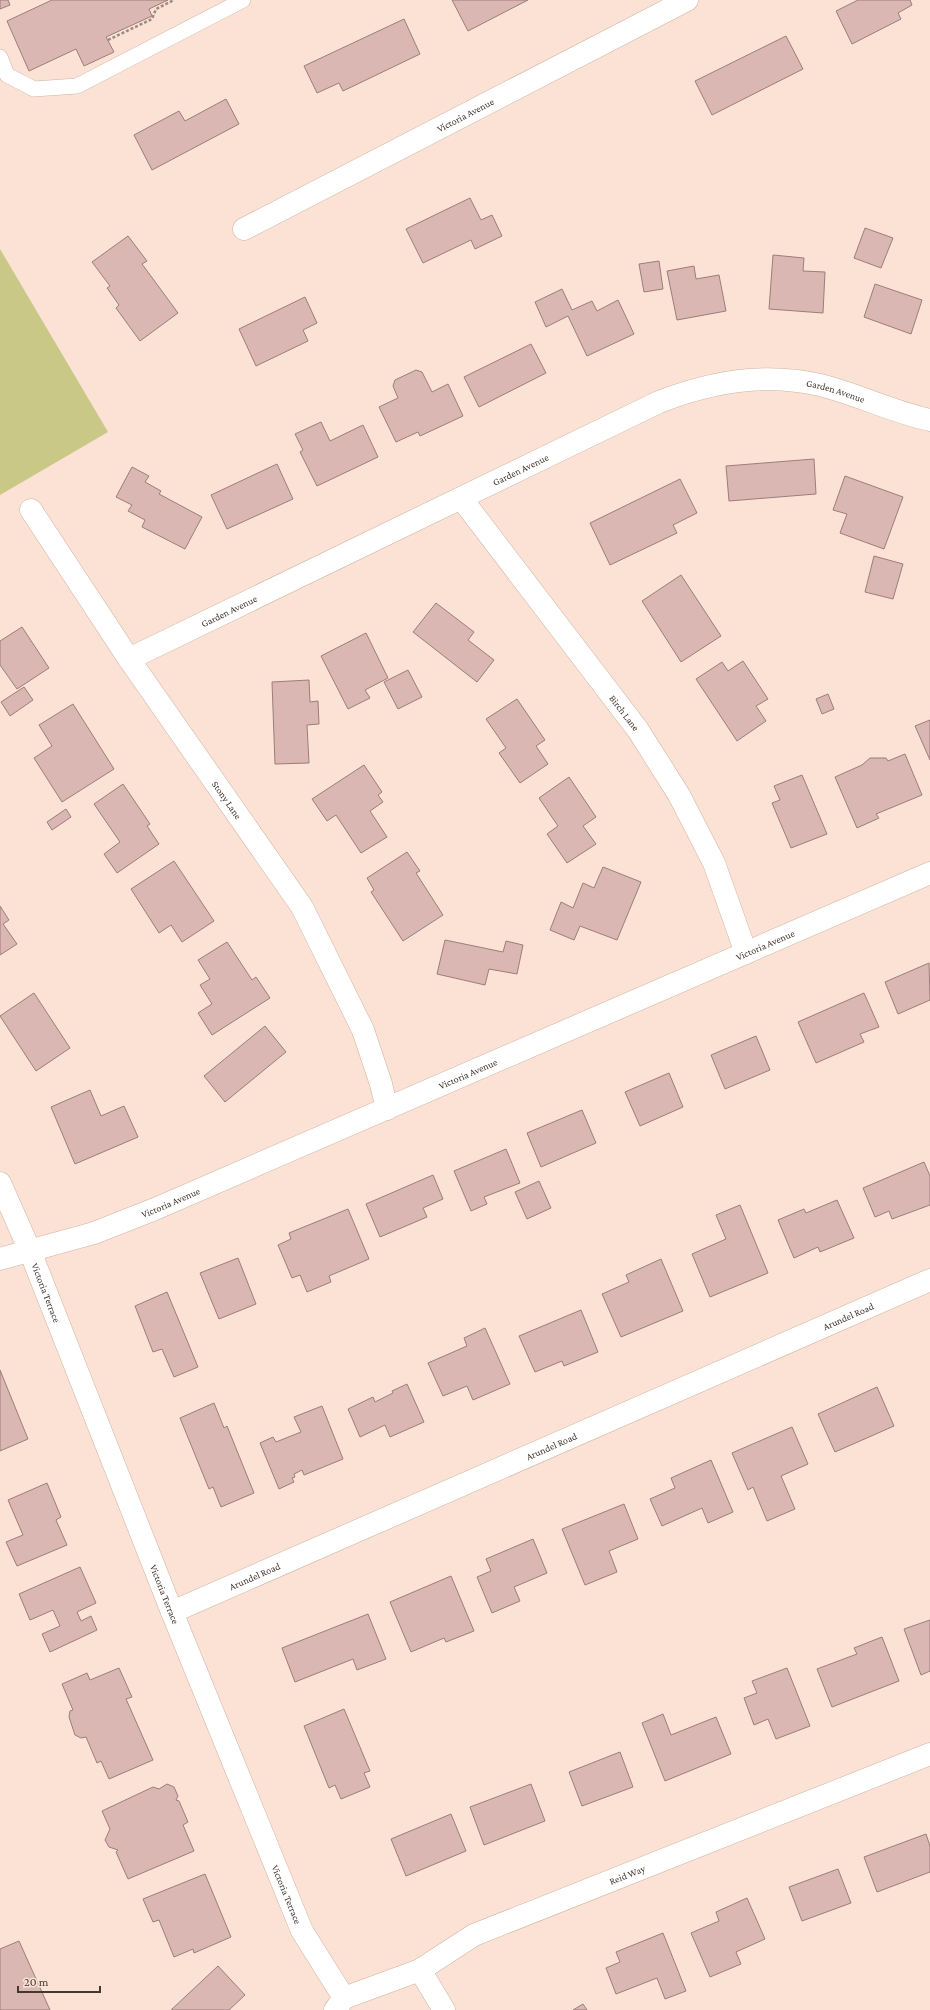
<svg xmlns="http://www.w3.org/2000/svg" width="930" height="2010" font-family="'Crimson Pro',serif">
<style>
.green{fill:#c9c886}
.building{fill:#dab7b3;stroke:#9d7d7a}
.lines{fill:none;stroke-linecap:round;stroke-linejoin:round}
.lane-casing{stroke:#cfb2a1;stroke-width:16}
.street-casing{stroke:#cfb2a1;stroke-width:23}
.path{stroke:#9d8b80;stroke-width:2.5;stroke-dasharray:3 2;stroke-linecap:butt}
.lane{stroke:#fff;stroke-width:15}
.street{stroke:#fff;stroke-width:22}
.labels{text-anchor:middle;stroke-width:3;stroke-linejoin:round;paint-order:stroke}
.street-label{font-size:10px;fill:#433730;stroke:#fbe2d4}
</style>
<rect width="100%" height="100%" fill="#fbe2d4"/>
<!-- green -->
<path class="green" d="M 0,249 L 108,432 L 0,495 Z"/>
<!-- building -->
<g class="building">
<path d="M 0,0 L 8,0 L 10,5 L 0,9 Z"/>
<path d="M 52,0 L 168,0 L 149,9 L 152,16 L 106,37 L 114,52 L 84,66 L 76,49 L 29,71 L 7,21 Z"/>
<path d="M 452,0 L 528,0 L 468,31 Z"/>
<path d="M 858,0 L 910,0 L 912,5 L 898,13 L 901,19 L 852,44 L 836,11 Z"/>
<path d="M 404,19 L 420,54 L 343,91 L 339,83 L 317,93 L 304,66 Z"/>
<path d="M 786,36 L 803,69 L 712,115 L 695,81 Z"/>
<path d="M 226,99 L 239,124 L 152,170 L 134,135 L 179,111 L 185,121 Z"/>
<path d="M 470,198 L 481,220 L 492,215 L 502,236 L 475,249 L 471,240 L 423,263 L 406,229 Z"/>
<path d="M 865,228 L 893,238 L 881,268 L 854,258 Z"/>
<path d="M 128,236 L 147,261 L 142,264 L 178,313 L 140,341 L 116,308 L 119,305 L 107,288 L 110,286 L 92,262 Z"/>
<path d="M 773,255 L 804,258 L 803,271 L 825,272 L 823,313 L 769,309 Z"/>
<path d="M 659,261 L 663,289 L 644,292 L 639,264 Z"/>
<path d="M 694,266 L 696,279 L 719,275 L 726,311 L 677,320 L 667,271 Z"/>
<path d="M 875,284 L 922,300 L 911,334 L 864,317 Z"/>
<path d="M 562,289 L 572,310 L 592,301 L 597,311 L 618,300 L 634,334 L 587,356 L 568,316 L 546,327 L 535,302 Z"/>
<path d="M 305,297 L 317,323 L 303,330 L 308,341 L 256,366 L 239,329 Z"/>
<path d="M 531,344 L 546,373 L 479,407 L 464,377 Z"/>
<path d="M 416,370 L 422,372 L 432,392 L 448,384 L 463,416 L 420,436 L 418,432 L 396,442 L 379,407 L 398,398 L 393,386 L 395,380 Z"/>
<path d="M 321,422 L 330,441 L 363,425 L 378,457 L 317,486 L 300,452 L 303,450 L 295,434 Z"/>
<path d="M 814,459 L 816,494 L 729,501 L 726,466 Z"/>
<path d="M 277,464 L 293,499 L 227,529 L 211,495 Z"/>
<path d="M 132,467 L 149,476 L 145,482 L 161,491 L 159,494 L 202,517 L 185,549 L 142,527 L 145,520 L 128,511 L 132,505 L 116,497 Z"/>
<path d="M 845,476 L 903,497 L 884,549 L 840,533 L 847,514 L 833,510 Z"/>
<path d="M 680,479 L 697,513 L 673,525 L 677,533 L 610,565 L 590,523 Z"/>
<path d="M 874,556 L 903,564 L 893,599 L 865,592 Z"/>
<path d="M 681,575 L 721,636 L 681,662 L 642,601 Z"/>
<path d="M 436,603 L 474,632 L 468,640 L 494,660 L 477,682 L 413,632 Z"/>
<path d="M 22,627 L 49,668 L 17,689 L 0,665 L 0,641 Z"/>
<path d="M 366,633 L 388,678 L 365,690 L 370,698 L 348,709 L 321,656 Z"/>
<path d="M 743,661 L 768,699 L 756,706 L 766,721 L 737,741 L 696,679 L 722,662 L 728,671 Z"/>
<path d="M 408,670 L 422,697 L 398,709 L 384,682 Z"/>
<path d="M 309,680 L 310,702 L 318,701 L 319,724 L 307,725 L 309,763 L 275,764 L 272,682 Z"/>
<path d="M 24,687 L 33,700 L 10,716 L 1,702 Z"/>
<path d="M 828,694 L 834,709 L 822,714 L 816,699 Z"/>
<path d="M 517,699 L 545,740 L 536,746 L 548,764 L 520,783 L 499,753 L 506,748 L 486,719 Z"/>
<path d="M 73,704 L 114,769 L 62,802 L 34,758 L 52,746 L 39,725 Z"/>
<path d="M 930,720 L 930,760 L 915,726 Z"/>
<path d="M 905,754 L 922,795 L 876,814 L 879,818 L 857,828 L 835,777 L 862,765 L 870,758 L 886,758 L 888,761 Z"/>
<path d="M 364,765 L 382,792 L 378,795 L 383,802 L 370,811 L 387,837 L 361,853 L 336,815 L 327,821 L 312,799 Z"/>
<path d="M 802,775 L 827,834 L 791,848 L 772,803 L 780,800 L 774,786 Z"/>
<path d="M 569,777 L 596,817 L 583,826 L 596,844 L 567,863 L 547,834 L 558,826 L 539,798 Z"/>
<path d="M 123,784 L 150,824 L 147,826 L 159,844 L 117,873 L 104,854 L 120,842 L 94,804 Z"/>
<path d="M 66,809 L 71,817 L 52,830 L 47,822 Z"/>
<path d="M 407,852 L 420,871 L 416,873 L 443,915 L 403,941 L 371,892 L 374,890 L 367,878 Z"/>
<path d="M 174,861 L 214,921 L 182,942 L 171,925 L 159,933 L 131,889 Z"/>
<path d="M 603,867 L 641,882 L 617,940 L 580,926 L 574,940 L 550,930 L 561,902 L 573,908 L 583,883 L 594,888 Z"/>
<path d="M 0,906 L 9,920 L 3,924 L 17,944 L 0,955 Z"/>
<path d="M 445,940 L 503,952 L 506,941 L 523,945 L 517,974 L 489,969 L 485,985 L 437,974 Z"/>
<path d="M 227,942 L 252,980 L 256,977 L 270,998 L 212,1035 L 198,1013 L 212,1004 L 200,985 L 210,979 L 198,960 Z"/>
<path d="M 929,963 L 930,1000 L 898,1014 L 885,982 Z"/>
<path d="M 34,993 L 70,1048 L 36,1071 L 0,1016 Z"/>
<path d="M 864,993 L 879,1027 L 860,1034 L 864,1042 L 816,1063 L 798,1022 Z"/>
<path d="M 265,1026 L 286,1052 L 225,1102 L 204,1076 Z"/>
<path d="M 756,1036 L 770,1070 L 725,1089 L 711,1055 Z"/>
<path d="M 669,1073 L 683,1107 L 640,1126 L 625,1092 Z"/>
<path d="M 90,1090 L 101,1116 L 124,1106 L 138,1137 L 75,1164 L 51,1107 Z"/>
<path d="M 582,1110 L 596,1143 L 541,1167 L 527,1133 Z"/>
<path d="M 506,1149 L 520,1183 L 484,1197 L 487,1204 L 471,1211 L 454,1171 Z"/>
<path d="M 924,1162 L 930,1176 L 930,1205 L 892,1219 L 889,1211 L 875,1217 L 863,1188 Z"/>
<path d="M 433,1175 L 443,1199 L 423,1208 L 427,1217 L 380,1237 L 366,1204 Z"/>
<path d="M 539,1181 L 551,1208 L 527,1219 L 515,1192 Z"/>
<path d="M 837,1200 L 854,1238 L 820,1252 L 818,1247 L 794,1258 L 778,1220 L 804,1209 L 806,1213 Z"/>
<path d="M 740,1205 L 768,1273 L 710,1297 L 692,1254 L 726,1239 L 716,1215 Z"/>
<path d="M 348,1209 L 369,1259 L 329,1276 L 331,1282 L 307,1292 L 300,1275 L 292,1278 L 278,1245 L 291,1239 L 289,1233 Z"/>
<path d="M 238,1258 L 256,1304 L 219,1319 L 200,1273 Z"/>
<path d="M 661,1259 L 683,1311 L 621,1337 L 602,1294 L 629,1282 L 626,1275 Z"/>
<path d="M 167,1292 L 198,1367 L 174,1377 L 162,1349 L 153,1352 L 135,1306 Z"/>
<path d="M 581,1310 L 598,1352 L 564,1366 L 562,1361 L 535,1372 L 519,1336 Z"/>
<path d="M 485,1328 L 510,1384 L 473,1400 L 467,1386 L 443,1396 L 428,1363 L 467,1346 L 464,1338 Z"/>
<path d="M 0,1370 L 28,1439 L 0,1451 Z"/>
<path d="M 407,1384 L 424,1422 L 390,1437 L 385,1425 L 360,1437 L 348,1409 L 373,1397 L 375,1402 L 393,1393 L 392,1391 Z"/>
<path d="M 877,1387 L 894,1426 L 835,1452 L 818,1414 Z"/>
<path d="M 214,1403 L 224,1428 L 227,1426 L 254,1493 L 221,1507 L 213,1487 L 209,1489 L 180,1418 Z"/>
<path d="M 322,1406 L 343,1459 L 304,1475 L 302,1470 L 294,1474 L 295,1477 L 292,1478 L 294,1482 L 279,1489 L 260,1443 L 273,1437 L 276,1442 L 301,1432 L 294,1417 Z"/>
<path d="M 792,1427 L 808,1464 L 781,1476 L 795,1509 L 767,1521 L 753,1487 L 748,1490 L 732,1453 Z"/>
<path d="M 711,1460 L 733,1512 L 708,1523 L 702,1508 L 662,1526 L 650,1499 L 675,1488 L 671,1478 Z"/>
<path d="M 47,1483 L 61,1517 L 56,1520 L 67,1545 L 17,1566 L 6,1542 L 23,1535 L 8,1500 Z"/>
<path d="M 624,1504 L 638,1539 L 609,1551 L 617,1572 L 585,1585 L 562,1529 Z"/>
<path d="M 533,1539 L 547,1573 L 514,1587 L 520,1601 L 492,1613 L 477,1577 L 491,1571 L 486,1559 Z"/>
<path d="M 80,1567 L 96,1603 L 77,1612 L 81,1621 L 91,1616 L 97,1630 L 50,1652 L 42,1634 L 60,1626 L 53,1610 L 30,1620 L 19,1594 Z"/>
<path d="M 451,1576 L 474,1631 L 446,1642 L 444,1638 L 411,1652 L 390,1602 Z"/>
<path d="M 368,1614 L 386,1659 L 357,1670 L 353,1659 L 295,1682 L 282,1648 Z"/>
<path d="M 930,1620 L 930,1671 L 921,1675 L 904,1629 Z"/>
<path d="M 882,1637 L 899,1681 L 832,1707 L 817,1669 L 857,1654 L 854,1648 Z"/>
<path d="M 119,1668 L 132,1697 L 126,1699 L 153,1760 L 109,1779 L 101,1761 L 97,1763 L 86,1737 L 81,1738 L 75,1735 L 69,1717 L 70,1711 L 73,1710 L 62,1684 L 87,1673 L 90,1680 Z"/>
<path d="M 787,1668 L 810,1726 L 776,1739 L 768,1719 L 754,1725 L 744,1698 L 757,1693 L 752,1681 Z"/>
<path d="M 344,1709 L 370,1771 L 364,1773 L 370,1787 L 341,1799 L 335,1785 L 329,1788 L 304,1726 Z"/>
<path d="M 663,1714 L 671,1735 L 716,1717 L 731,1754 L 665,1781 L 642,1723 Z"/>
<path d="M 620,1752 L 633,1787 L 582,1806 L 569,1772 Z"/>
<path d="M 167,1784 L 174,1787 L 178,1796 L 176,1800 L 179,1801 L 188,1822 L 183,1825 L 194,1851 L 128,1879 L 116,1852 L 118,1850 L 109,1847 L 105,1840 L 110,1829 L 102,1811 L 153,1787 L 159,1789 Z"/>
<path d="M 531,1784 L 545,1821 L 484,1845 L 470,1807 Z"/>
<path d="M 451,1814 L 466,1851 L 406,1876 L 391,1839 Z"/>
<path d="M 926,1834 L 930,1846 L 930,1872 L 877,1892 L 864,1857 Z"/>
<path d="M 838,1869 L 851,1903 L 802,1921 L 789,1887 Z"/>
<path d="M 205,1874 L 231,1937 L 194,1953 L 193,1949 L 174,1957 L 159,1920 L 153,1922 L 143,1899 Z"/>
<path d="M 747,1898 L 765,1939 L 736,1952 L 741,1964 L 710,1977 L 691,1933 L 719,1921 L 716,1912 Z"/>
<path d="M 663,1933 L 686,1991 L 665,1999 L 657,1978 L 616,1994 L 606,1968 L 620,1962 L 616,1952 Z"/>
<path d="M 19,1941 L 50,2010 L 0,2010 L 0,1949 Z"/>
<path d="M 218,1966 L 245,1995 L 229,2010 L 171,2010 Z"/>
<path d="M 583,2004 L 587,2010 L 573,2010 Z"/>
</g>
<g class="lines">
<defs>
<path id="lane" d="M 0,57 L 7,75 L 34,89 L 77,86 L 243,0"/>
<g id="street">
<path id="s1" d="M 244,229 L 687,0"/>
<path id="s2" d="M 461,498 L 638,730 L 679,795 L 714,863 L 746,953"/>
<path id="s3" d="M 31,510 L 129,659 L 302,907 L 363,1030 L 381,1084 L 387,1109"/>
<path id="s4" d="M 129,659 L 659,402 C 710,382 765,372 820,385 C 857,394 892,412 930,420"/>
<path id="s5" d="M 0,1183 L 30,1251 L 172,1612 L 302,1931 L 344,1998"/>
<path id="s6" d="M 0,1259 L 94,1233 L 155,1209 L 930,873"/>
<path id="s7" d="M 172,1612 L 930,1280"/>
<path d="M 420,1970 L 444,2010"/>
<path id="s8" d="M 335,2010 L 344,1998 L 420,1970 L 474,1935 L 930,1754"/>
</g>
</defs>
<!-- lane casing -->
<use href="#lane" class="lane-casing"/>
<!-- street casing -->
<use href="#street" class="street-casing"/>
<!-- path -->
<path class="path" d="M 108,40 L 152,19 L 156,9 L 174,0"/>
<!-- lane -->
<use href="#lane" class="lane"/>
<!-- street -->
<use href="#street" class="street"/>
</g>
<g class="labels">
<!-- street labels -->
<g class="street-label">
<text dy="4" stroke="none"><textPath href="#s1" startOffset="249">Victoria Avenue</textPath></text>
<text dy="4" stroke="none"><textPath href="#s4" startOffset="770">Garden Avenue</textPath></text>
<text dy="4" stroke="none"><textPath href="#s4" startOffset="435">Garden Avenue</textPath></text>
<text dy="4" stroke="none"><textPath href="#s4" startOffset="111">Garden Avenue</textPath></text>
<text dy="4" stroke="none"><textPath href="#s2" startOffset="270">Birch Lane</textPath></text>
<text dy="4" stroke="none"><textPath href="#s3" startOffset="350">Stony Lane</textPath></text>
<text dy="4" stroke="none"><textPath href="#s6" startOffset="828">Victoria Avenue</textPath></text>
<text dy="4" stroke="none"><textPath href="#s6" startOffset="504">Victoria Avenue</textPath></text>
<text dy="4" stroke="none"><textPath href="#s6" startOffset="180">Victoria Avenue</textPath></text>
<text dy="4" stroke="none"><textPath href="#s5" startOffset="119">Victoria Terrace</textPath></text>
<text dy="4" stroke="none"><textPath href="#s7" startOffset="738">Arundel Road</textPath></text>
<text dy="4" stroke="none"><textPath href="#s7" startOffset="414">Arundel Road</textPath></text>
<text dy="4" stroke="none"><textPath href="#s7" startOffset="90">Arundel Road</textPath></text>
<text dy="4" stroke="none"><textPath href="#s5" startOffset="443">Victoria Terrace</textPath></text>
<text dy="4" stroke="none"><textPath href="#s8" startOffset="325">Reid Way</textPath></text>
<text dy="4" stroke="none"><textPath href="#s5" startOffset="767">Victoria Terrace</textPath></text>
</g>
</g>
<!-- scale -->
<path d="M18 1986v6h82v-6" fill="none" stroke="#433730" stroke-width="2"/>
<text x="24" y="1986" font-size="12" fill="#433730" stroke="#fbe2d4" stroke-width="3" paint-order="stroke">20 m</text>
</svg>
